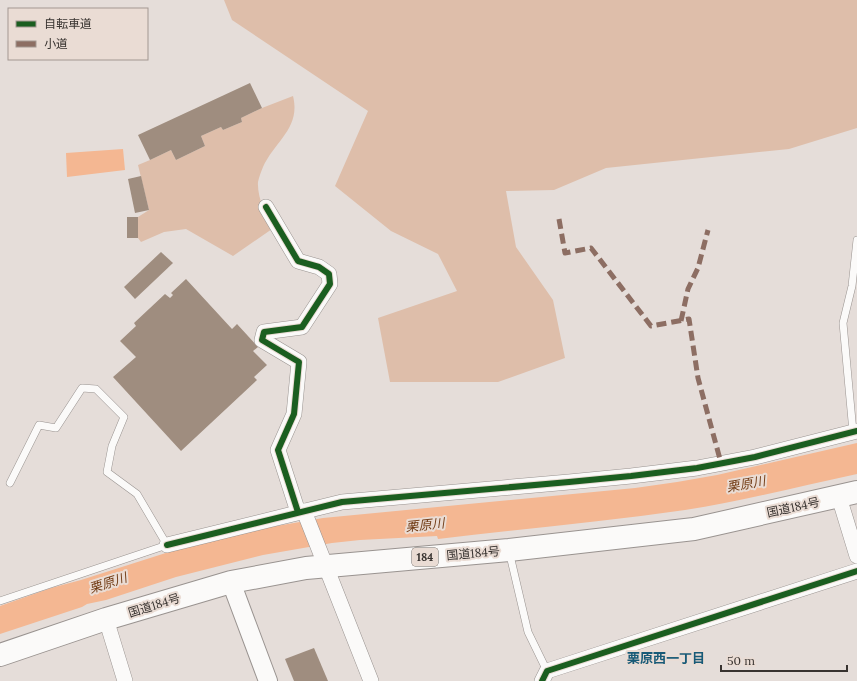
<svg xmlns="http://www.w3.org/2000/svg" width="857" height="681" font-family="Lora,'Noto Sans JP',serif">
  <style>
    .green { fill: #debeaa }
    .water { fill: #f4b792 }
    .building { fill: #9f8d7f }
    .lines { fill: none; stroke-linecap: round; stroke-linejoin: round }
    .service-casing { stroke: #999390; stroke-width: 8 }
    .minor-casing { stroke: #999390; stroke-width: 16 }
    .tertiary-casing { stroke: #999390; stroke-width: 20 }
    .trunk-casing { stroke: #999390; stroke-width: 24 }
    .service { stroke: #fbfaf9; stroke-width: 7 }
    .minor { stroke: #fbfaf9; stroke-width: 15 }
    .tertiary { stroke: #fbfaf9; stroke-width: 18 }
    .trunk { stroke: #fbfaf9; stroke-width: 22 }
    .quiet { stroke: #8d6e63; stroke-width: 5; stroke-dasharray: 10 5; stroke-linecap: butt }
    .cycleway-casing { stroke: #eadcd4; stroke-width: 8 }
    .cycleway { stroke: #1b5e20; stroke-width: 6 }
    .labels { text-anchor: middle; dominant-baseline: central; stroke-width: 4; stroke-linejoin: round; paint-order: stroke }
    .shield { fill: #eadcd4; stroke: #6d6661; stroke-width: 1 }
    .shield-label { font-size: 11px; font-weight: bold; fill: #383330 }
    .street-label { font-size: 12px; fill: #383330; stroke: #eadcd4 }
    .water-label { font-size: 13px; font-style: italic; fill: #733e18; stroke: #eadcd4 }
    .neighbourhood-label { font-size: 13px; font-weight: bold; fill: #185a77; stroke: #eadcd4 }
  </style>
  <rect width="100%" height="100%" fill="#e5ddd9"/>
  <g class="green">
    <polygon points="224,0 857,0 857,128 789,149 606,168 554,190 506,191 516,247 553,300 565,358 498,382 390,382 378,318 457,291 438,254 391,231 335,186 368,111 232,20"/>
    <path d="M293,96c8,32 -18,45 -30,71 -2,5 -4,10 -5,15 -1,15 8,34 14,47l-39,27 -47,-27 -22,3 -23,10 -3,-4v-21l11,-7 -11,-45 12,-5 21,-10 5,10 29,-14 -4,-10 20,-9 2,3 19,-8 -1,-4 21,-10z"/>
  </g>
  <g class="water">
    <polygon points="123,149 125,170 67,177 66,153"/>
    <path d="M857,443v31c-57,12 -114,27 -172,36 -82,12 -165,19 -247,29l-1,-3 -77,4 -28,3 -69,12 -87,22 -70,23 -19,4 -5,3 -82,27v-28l51,-18 30,-8 91,-29 87,-22 64,-11 312,-30 42,-6 40,-7z"/>
  </g>
  <g class="building">
    <polygon points="250,83 262,108 241,118 242,122 223,130 221,127 201,136 205,146 176,160 171,150 150,160 138,135"/>
    <polygon points="141,176 149,210 135,213 128,179"/>
    <rect x="127" y="217" width="11" height="21"/>
    <polygon points="161,252 173,263 135,299 124,287"/>
    <polygon points="186,279 232,329 237,324 258,347 253,351 267,365 254,377 257,380 181,451 113,377 136,357 120,341 136,326 134,323 165,294 170,298 173,295 171,293"/>
    <polygon points="314,648 328,681 294,681 285,659"/>
  </g>
  <g class="lines">
    <g class="service-casing">
      <g id="service">
        <polyline points="853,432 843,323 852,286 857,240"/>
        <polyline points="509,551 528,632 547,671"/>
        <polyline points="0,601 167,545 137,494 107,472 112,446 124,417 96,389 82,388 56,428 39,425 10,483"/>
      </g>
    </g>
    <g class="minor-casing">
      <g id="minor">
        <polyline points="266,207 298,261 319,267 329,274 330,284 302,327 264,332 262,340 299,362 294,414 278,450 298,512"/>
        <polyline points="839,497 857,556"/>
        <polyline points="304,511 371,681"/>
        <polyline points="167,545 342,502 569,482 631,476 697,468 755,457 857,431"/>
        <polyline points="106,619 125,681"/>
        <polyline points="542,681 547,671 857,571"/>
      </g>
    </g>
    <g class="tertiary-casing">
      <polyline id="tertiary" points="231,582 268,681"/>
    </g>
    <g class="trunk-casing">
      <polyline id="trunk" points="0,655 106,619 231,582 306,568 509,550 694,529 857,492"/>
    </g>
    <use href="#service" class="service"/>
    <use href="#minor" class="minor"/>
    <use href="#tertiary" class="tertiary"/>
    <use href="#trunk" class="trunk"/>
    <g class="quiet">
      <polyline points="559,219 565,253 591,248 651,326 689,319 698,378 721,463"/>
      <polyline points="681,321 688,289 698,268 708,230"/>
    </g>
    <g class="cycleway-casing">
      <g id="cycleway">
        <polyline points="266,207 298,261 319,267 329,274 330,284 302,327 264,332 262,340 299,362 294,414 278,450 298,512"/>
        <polyline points="167,545 342,502 569,482 631,476 697,468 755,457 857,431"/>
        <polyline points="542,681 547,671 857,571"/>
      </g>
    </g>
    <use href="#cycleway" class="cycleway"/>
  </g>
  <g class="labels">
    <rect class="shield" x="412" y="548" width="26" height="18" rx="3"/>
    <g class="shield-label">
      <text x="425" y="557">184</text>
    </g>
    <g class="street-label">
      <text transform="translate(793 507) rotate(-12)">国道184号</text>
      <text transform="translate(473 553) rotate(-5)">国道184号</text>
      <text transform="translate(154 605) rotate(-17)">国道184号</text>
    </g>
    <g class="water-label">
      <text transform="translate(746 484) rotate(-10)">栗原川</text>
      <text transform="translate(425 525) rotate(-6)">栗原川</text>
      <text transform="translate(108 583) rotate(-18)">栗原川</text>
    </g>
    <g class="neighbourhood-label">
      <text x="666" y="658">栗原西一丁目</text>
    </g>
  </g>
  <rect x="8" y="8" width="140" height="52" fill="#eadcd4" stroke="#a39892"/>
  <rect x="16" y="21" width="20" height="6" fill="#1b5e20" stroke="#a39892"/>
  <text x="44" y="28" font-size="12" fill="#383330">自転車道</text>
  <rect x="16" y="41" width="20" height="6" fill="#8d6e63" stroke="#a39892"/>
  <text x="44" y="48" font-size="12" fill="#383330">小道</text>
  <path d="M721 665v6h126v-6" fill="none" stroke="#383330" stroke-width="2"/>
  <text x="727" y="665" font-size="12" fill="#383330" stroke="#eadcd4" stroke-width="3" paint-order="stroke">50 m</text>
</svg>
